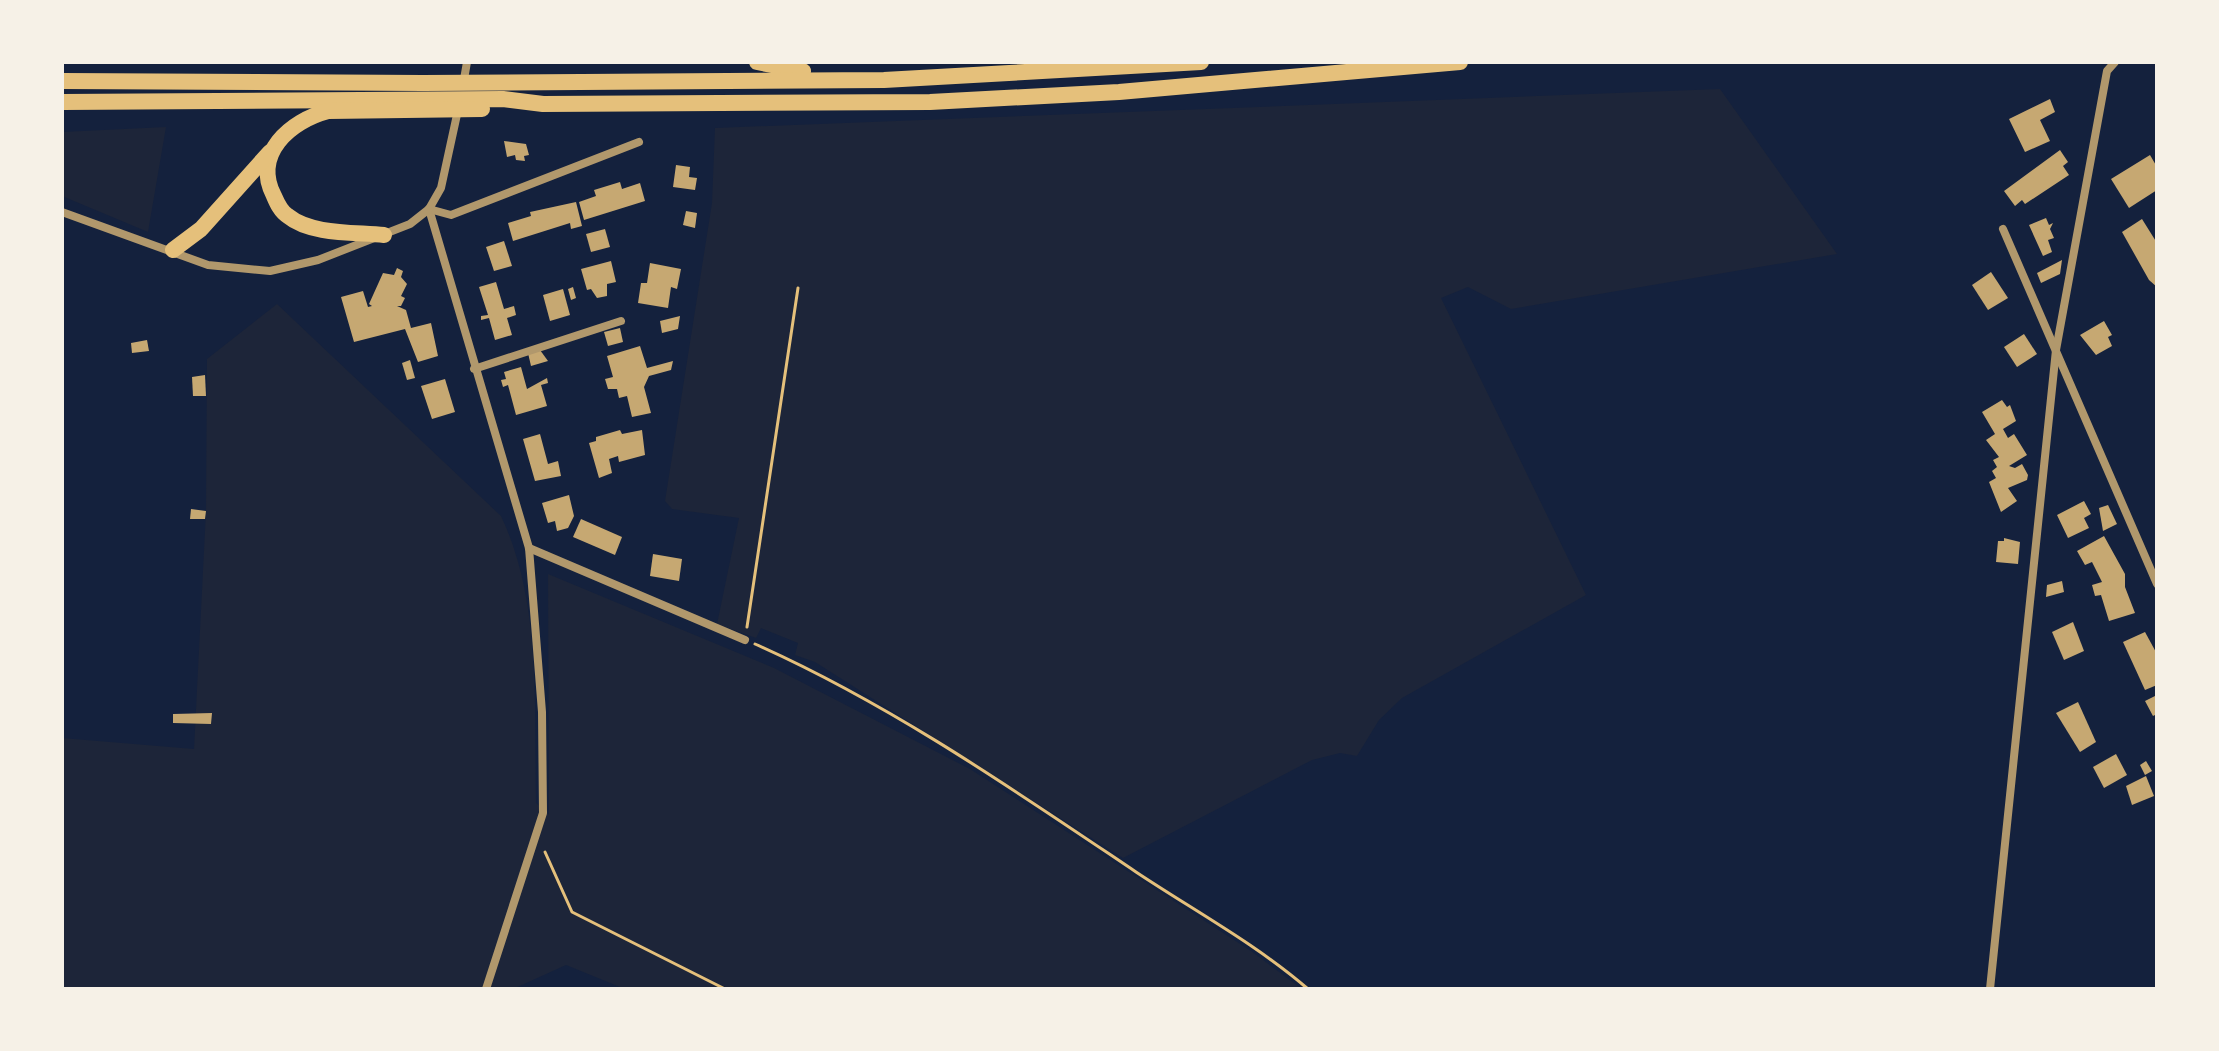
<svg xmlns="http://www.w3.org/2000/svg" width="2219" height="1051" font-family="Manrope,sans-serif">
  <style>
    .green { fill: #1d2539 }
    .building { fill: #c6a872 }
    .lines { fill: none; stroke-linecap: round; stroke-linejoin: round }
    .path { stroke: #e5c07b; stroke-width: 3 }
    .minor { stroke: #b1986c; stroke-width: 8 }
    .primary { stroke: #e5c07b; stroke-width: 16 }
  </style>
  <rect width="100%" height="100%" fill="#14213d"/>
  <g class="green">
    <polygon points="1720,89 1837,254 1511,309 1468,287 1441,298 1586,595 1402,698 1379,720 1357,756 1340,753 1312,760 1123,858 815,662 795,655 798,643 761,628 756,638 717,624 739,518 672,509 665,501 712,203 715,128"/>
    <polygon points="166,127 148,232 62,196 62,132"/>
    <path d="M277,304l224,212c41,86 33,193 35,287l13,12 -1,-241 226,94 196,101 281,182 51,38h-677l-59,-24 -53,24h-451v-251l132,11 12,-238 1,-152z"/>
  </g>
  <g class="building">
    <polygon points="2050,99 2055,112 2040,120 2050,141 2025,152 2009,119"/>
    <polygon points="504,141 526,144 529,155 524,156 525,161 516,160 515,155 507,157"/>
    <polygon points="2060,150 2068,162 2063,166 2069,175 2025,204 2022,200 2015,206 2004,191"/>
    <polygon points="2150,155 2157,167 2157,190 2129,208 2111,179"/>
    <polygon points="676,165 690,167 689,177 697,178 695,190 673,187"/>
    <polygon points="620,182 622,189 640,183 645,201 584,220 579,202 596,196 594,190"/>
    <polygon points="576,202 582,226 571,229 570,223 513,241 508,223 531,216 530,212"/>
    <polygon points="686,211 697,213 695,228 683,225"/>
    <polygon points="2046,218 2049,225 2053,223 2050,229 2054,238 2048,240 2052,252 2043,256 2029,225"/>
    <polygon points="2142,219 2157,243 2157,287 2149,280 2122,232"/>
    <polygon points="605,229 610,247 591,252 586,234"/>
    <polygon points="504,241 512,266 494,271 486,247"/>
    <polygon points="2062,260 2060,274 2041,283 2037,273"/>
    <polygon points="611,261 616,282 607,284 607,296 597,298 591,289 587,290 581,269"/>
    <polygon points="650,263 681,269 677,289 671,287 668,308 638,303 641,283 647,283"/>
    <polygon points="397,268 403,271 401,277 407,284 401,296 405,298 401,306 397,306 406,310 411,328 431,323 438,356 418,362 405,329 354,342 341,297 363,291 368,307 372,306 369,304 383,273 394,275"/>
    <polygon points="1991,272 2008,298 1988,310 1972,285"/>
    <polygon points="496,282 504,309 514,306 516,315 507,318 512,335 495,340 489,318 481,320 481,316 488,315 479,287"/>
    <polygon points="573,287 576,298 571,300 568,289"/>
    <polygon points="563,289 570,315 550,321 543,295"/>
    <polygon points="680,316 678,329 662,333 660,321"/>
    <polygon points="2104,321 2112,335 2108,337 2112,346 2096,355 2080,335"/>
    <polygon points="620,328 623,342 608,346 604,332"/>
    <polygon points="2024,334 2037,354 2017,367 2004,347"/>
    <polygon points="147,340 149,351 132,353 131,343"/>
    <polygon points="640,346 647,368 673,361 671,370 649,376 644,387 651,413 632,417 627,396 619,398 617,389 608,389 605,379 613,377 607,356"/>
    <polygon points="540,350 548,361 531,366 528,353"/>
    <polygon points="410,360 415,378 407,380 402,363"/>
    <polygon points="521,367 527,389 547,378 548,383 541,385 547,406 516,415 508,385 503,387 501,380 506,379 504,372"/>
    <polygon points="205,375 206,396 193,396 192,377"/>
    <polygon points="445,379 455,412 432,419 421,386"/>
    <polygon points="2002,400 2007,407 2010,405 2016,421 2003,429 2008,438 2014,434 2027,455 2009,466 2015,468 2022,464 2028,475 2027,480 2008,488 2017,501 2001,512 1989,482 1996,478 1992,471 1997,467 1993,460 1999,457 1986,440 1995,434 1982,412"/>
    <polygon points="620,430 622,434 642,430 645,455 619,462 618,456 609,459 612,473 599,478 589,443 596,441 596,437"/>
    <polygon points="540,434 548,464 558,461 561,476 535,481 523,439"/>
    <polygon points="569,495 574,516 568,528 557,531 555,521 548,523 542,503"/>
    <polygon points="2084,501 2091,514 2084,518 2089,528 2068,538 2057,515"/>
    <polygon points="2108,505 2117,524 2103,531 2099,508"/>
    <polygon points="191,509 206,511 205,519 190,519"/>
    <polygon points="581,519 622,537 615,555 573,537"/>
    <polygon points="2104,536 2125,574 2125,587 2135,613 2109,621 2101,595 2095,596 2092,585 2102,582 2092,562 2085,565 2077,551"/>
    <polygon points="2004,538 2020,542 2018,564 1996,562 1998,541 2004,541"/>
    <polygon points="653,554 682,559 679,581 650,576"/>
    <polygon points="2062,581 2064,592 2046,597 2047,585"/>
    <polygon points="2073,622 2084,651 2064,660 2052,632"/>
    <polygon points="2145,632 2157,654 2157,685 2145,690 2123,642"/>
    <polygon points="2157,695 2157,714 2153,716 2145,701"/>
    <polygon points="2078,702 2096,742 2080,752 2056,713"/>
    <polygon points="212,713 211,724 173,723 173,714"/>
    <polygon points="2116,754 2127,775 2104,788 2093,767"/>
    <polygon points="2146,761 2152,771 2145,775 2140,765"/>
    <polygon points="2146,776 2154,796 2132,805 2126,786"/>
  </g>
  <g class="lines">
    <g class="path">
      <polyline points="747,627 798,288"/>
      <path d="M755,644c135,60 259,146 381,228 57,38 120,72 172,117"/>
      <polyline points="545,852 572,912 725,989"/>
    </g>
    <g class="minor">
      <polyline points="463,85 467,62"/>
      <polyline points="429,209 529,548 542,712 543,813 486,989"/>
      <polyline points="429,209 451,215 639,142"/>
      <polyline points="62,212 208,265 270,271 318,260 410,224 429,209 441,188 458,110"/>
      <polyline points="2003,229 2157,584"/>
      <polyline points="474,369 621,321"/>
      <polyline points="529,548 745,640"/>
      <polyline points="1990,989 2056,350 2107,71 2115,62"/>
    </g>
    <g class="primary">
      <polyline points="757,62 803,71"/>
      <polyline points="62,81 423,83 884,80 1201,62"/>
      <polyline points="62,102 503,99 543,104 930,102 1119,92 1460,62"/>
      <path d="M384,235c-28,-3 -73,0 -96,-19 -7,-4 -11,-13 -14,-20 -22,-42 16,-75 54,-85l154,-2"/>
      <polyline points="173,250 201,229 270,152"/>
    </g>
  </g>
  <rect width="2219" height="1051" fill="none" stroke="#f6f1e7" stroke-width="128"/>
</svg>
